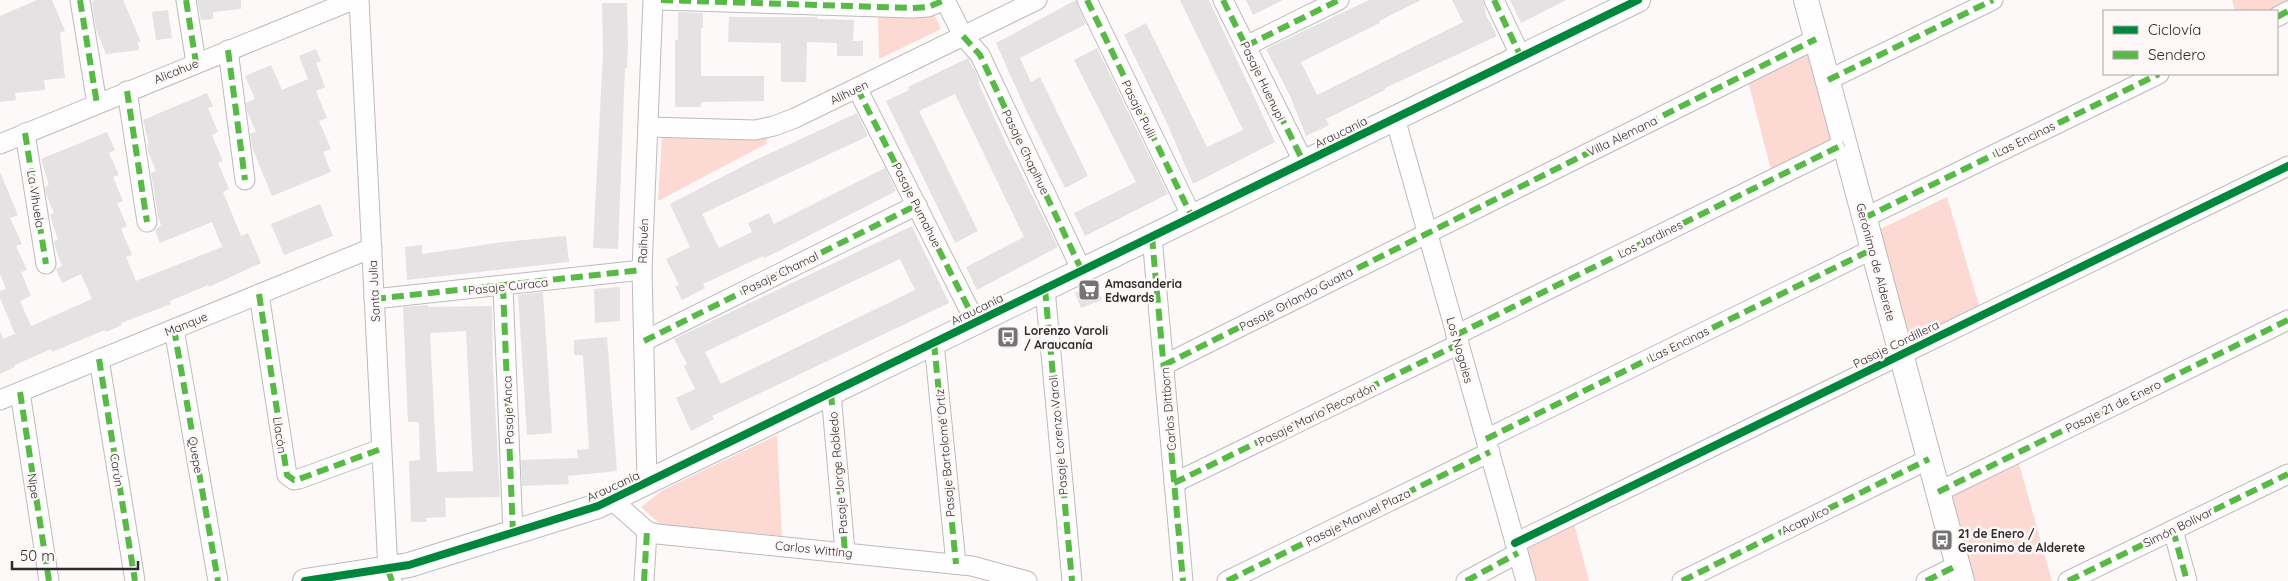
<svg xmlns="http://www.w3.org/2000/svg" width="2288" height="581" font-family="Quicksand,sans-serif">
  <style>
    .green { fill: #fcdad3 }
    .building { fill: #e4e2e2; fill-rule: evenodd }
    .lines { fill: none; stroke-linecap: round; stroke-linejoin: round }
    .minor-casing { stroke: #bdbaba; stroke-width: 21 }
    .tertiary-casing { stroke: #bdbaba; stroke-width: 26 }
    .minor { stroke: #fffefe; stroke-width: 19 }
    .tertiary { stroke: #fffefe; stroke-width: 24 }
    .quiet { stroke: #58b947; stroke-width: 6; stroke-dasharray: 12 6; stroke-linecap: butt }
    .cycleway-casing { stroke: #fdf8f7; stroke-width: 11 }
    .cycleway { stroke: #00873e; stroke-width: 8 }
    .labels { text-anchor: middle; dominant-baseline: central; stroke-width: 5; stroke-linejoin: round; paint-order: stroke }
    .street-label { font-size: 12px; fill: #2d2b2b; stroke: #fdf8f7 }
    .poi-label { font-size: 12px; font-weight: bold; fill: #2d2b2b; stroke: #fdf8f7; text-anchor: start }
  </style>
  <rect width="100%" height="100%" fill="#fcf9f8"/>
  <g class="green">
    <polygon points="927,0 941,29 879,59 878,15"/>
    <polygon points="2232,0 2288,0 2288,5 2275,11 2235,11"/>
    <polygon points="1808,47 1832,139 1771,170 1747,77"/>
    <polygon points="662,136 768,136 766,144 658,201"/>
    <polygon points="1947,197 1981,312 1907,347 1878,230"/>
    <polygon points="777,435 782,536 661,525 641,507 663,490"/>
    <polygon points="2018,460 2052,581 1970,581 1950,496"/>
    <polygon points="1574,523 1589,581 1536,581 1525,543"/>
  </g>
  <g class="building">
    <polygon points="37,0 52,0 65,31 60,33 65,78 44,80 45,90 15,93 16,100 0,102 0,16"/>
    <polygon points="95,0 123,0 141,42 138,42 139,50 106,54 96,29 92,2"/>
    <polygon points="197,0 241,0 241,9 213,12 213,19 201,20"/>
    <polygon points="1076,0 1086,24 1020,58 1031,82 1040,77 1088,176 1065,188 1026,110 996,43"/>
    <polygon points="1180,0 1209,0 1275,142 1193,184 1167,123 1124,35 1146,23 1207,147 1243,130"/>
    <polygon points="1246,0 1283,0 1253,15"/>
    <polygon points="1369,0 1421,0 1379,21 1380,23 1301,62 1317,95 1463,22 1452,0 1483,0 1486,15 1497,36 1385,88 1385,90 1326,119 1329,125 1306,136 1291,98 1266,49"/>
    <polygon points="1510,0 1566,0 1521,23"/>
    <polygon points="602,3 627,3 628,45 627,68 625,68 618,249 593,248 603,53"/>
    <polygon points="168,10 172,38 156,40 152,12"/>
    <polygon points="678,12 703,13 703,28 701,28 701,76 764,76 764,101 701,102 701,107 675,107 675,40 678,40"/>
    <polygon points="729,17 817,17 817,19 854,20 853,41 863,41 863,56 837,56 837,43 807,42 806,82 781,82 781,43 728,42"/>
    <polygon points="1097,48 1168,194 1085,236 1074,213 1136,182 1074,60"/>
    <polygon points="316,49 321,61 316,63 325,87 316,91 327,118 319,121 331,149 323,152 331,172 272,196 252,147 250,134 256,132 247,111 246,103 255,99 245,76 271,65 282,90 308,79 299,56"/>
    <polygon points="968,58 980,81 978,82 1004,139 1058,247 977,290 966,267 1024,237 955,94 919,111 978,231 955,243 886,101 909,90 908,87"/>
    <polygon points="207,93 213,106 208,108 218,132 212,135 223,161 218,163 229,189 223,192 241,236 248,233 261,263 209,287 208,285 170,301 171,304 121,323 122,325 106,332 105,330 52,352 51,349 15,365 15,367 0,374 0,331 3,339 15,334 0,298 0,291 6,289 0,274 0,172 18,215 10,218 22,244 16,246 27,270 21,272 31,296 20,301 31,326 92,299 81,274 62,283 56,269 62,266 55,247 54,241 58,240 50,215 54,213 46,194 45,187 49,185 41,159 107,132 115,150 109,153 119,175 113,177 123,201 117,203 127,226 121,229 132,255 126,257 136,281 222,247 212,222 160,243 155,230 161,225 158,216 151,173 156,171 148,151 147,145 149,144 143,120"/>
    <polygon points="857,113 868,136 702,214 719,248 752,232 748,223 769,213 774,224 885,168 896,191 779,251 764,258 763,256 703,284 705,288 682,300 675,286 679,285 666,259 690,247 670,204 749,163"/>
    <polygon points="320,204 333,236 284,255 271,224"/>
    <path d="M912,226l37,77 -237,113 2,3 -23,12 -15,-33 19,-9 -11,-23 3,-2 -13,-25zM900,259l15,31 -194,94 -16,-32z"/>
    <polygon points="566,236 569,262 407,280 405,247 422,245 422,254 503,242"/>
    <polygon points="1096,285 1102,300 1081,308 1075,293"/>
    <polygon points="620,287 620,321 595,323 594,289"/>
    <polygon points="543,292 552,433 527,435 518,295"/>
    <path d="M428,305v2l64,-1 1,61 7,130 -55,1 1,19 -20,1 1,4h-16l-2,-61 11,-1 -1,-38h-11l-5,-115zM466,331l7,140 -36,1 -7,-139z"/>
    <polygon points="607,337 617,471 568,476 569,484 522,486 521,460 578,458 577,450 589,449 583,355 574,355 574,340"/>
  </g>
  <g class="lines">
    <g class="minor-casing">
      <g id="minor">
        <polyline points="80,0 97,104"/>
        <polyline points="186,0 196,63"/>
        <polyline points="359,0 388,570 392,581"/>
        <polyline points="661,0 912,8 928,7 945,0"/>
        <polyline points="945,0 963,36 980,55 1082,271"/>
        <polyline points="1087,0 1192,217"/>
        <polyline points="1223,0 1304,163"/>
        <polyline points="1494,0 1521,57"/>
        <polyline points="2277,17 2288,11"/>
        <polyline points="1246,46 1339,0"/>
        <polyline points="228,50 245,180"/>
        <polyline points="1828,80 1993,0"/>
        <polyline points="857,88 976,323"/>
        <polyline points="127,91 147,222"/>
        <polyline points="1395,118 1526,581"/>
        <polyline points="648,127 755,130 774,126 795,118 1037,0"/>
        <polyline points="25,133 46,264"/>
        <polyline points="0,144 353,0"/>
        <polyline points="1864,218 2159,74"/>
        <polyline points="1152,237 1183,581"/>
        <polyline points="503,287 513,534"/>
        <polyline points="1045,289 1072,581"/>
        <polyline points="259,294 287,475 294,480 299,479 381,449"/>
        <polyline points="374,299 642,270"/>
        <polyline points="174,329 218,581"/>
        <polyline points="1456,335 1844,144"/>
        <polyline points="644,341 917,205"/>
        <polyline points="934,343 956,564"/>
        <polyline points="99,359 135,581"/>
        <polyline points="1164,365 1816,39"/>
        <polyline points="20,392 49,581"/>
        <polyline points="831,393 845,552"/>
        <polyline points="0,400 372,248"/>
        <polyline points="1486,439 1873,249"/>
        <polyline points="647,482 642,270 653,0"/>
        <polyline points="1174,483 1459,344"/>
        <polyline points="1938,492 2288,320"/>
        <polyline points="612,500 647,531 657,534 972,566 1027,581"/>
        <polyline points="2173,530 2187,581"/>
        <polyline points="1515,543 2288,166"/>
        <polyline points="644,581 647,531"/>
        <polyline points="1227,581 1490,452"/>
        <polyline points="1466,581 1518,553"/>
        <polyline points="1682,581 1929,459"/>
        <polyline points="1926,581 1958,565"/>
        <polyline points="2068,581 2288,474"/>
      </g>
    </g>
    <g class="tertiary-casing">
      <g id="tertiary">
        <polyline points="1806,0 1962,581"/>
        <polyline points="305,581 409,565 598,506 1638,0"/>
      </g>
    </g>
    <use href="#minor" class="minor"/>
    <use href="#tertiary" class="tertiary"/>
    <g class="quiet">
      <polyline points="80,0 97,104"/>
      <polyline points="186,0 196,63"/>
      <polyline points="661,0 912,8 928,7 945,0"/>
      <polyline points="1087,0 1192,217"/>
      <polyline points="1223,0 1304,163"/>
      <polyline points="1494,0 1521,57"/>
      <polyline points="2277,17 2288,11"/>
      <polyline points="963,36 980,55 1082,271"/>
      <polyline points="1246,46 1339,0"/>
      <polyline points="228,50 245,180"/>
      <polyline points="1828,80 1993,0"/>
      <polyline points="857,88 976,323"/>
      <polyline points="127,91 147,222"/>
      <polyline points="25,133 46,264"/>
      <polyline points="1864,218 2159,74"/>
      <polyline points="1152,237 1183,581"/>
      <polyline points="503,287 513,534"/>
      <polyline points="1045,289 1072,581"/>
      <polyline points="259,294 287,475 294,480 299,479 381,449"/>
      <polyline points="374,299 642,270"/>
      <polyline points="174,329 218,581"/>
      <polyline points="1456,335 1844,144"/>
      <polyline points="644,341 917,205"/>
      <polyline points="934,343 956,564"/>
      <polyline points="99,359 135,581"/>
      <polyline points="1164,365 1816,39"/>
      <polyline points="20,392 49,581"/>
      <polyline points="831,393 845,552"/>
      <polyline points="1486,439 1873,249"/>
      <polyline points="1174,483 1459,344"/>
      <polyline points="1938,492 2288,320"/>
      <polyline points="2173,530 2187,581"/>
      <polyline points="388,570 392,581"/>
      <polyline points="644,581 647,531"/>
      <polyline points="1227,581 1490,452"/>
      <polyline points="1466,581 1518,553"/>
      <polyline points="1682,581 1929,459"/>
      <polyline points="1926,581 1958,565"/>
      <polyline points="2068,581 2288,474"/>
    </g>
    <g class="cycleway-casing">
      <g id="cycleway">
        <polyline points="1515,543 2288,166"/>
        <polyline points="305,581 409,565 598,506 1638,0"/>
      </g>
    </g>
    <use href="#cycleway" class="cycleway"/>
  </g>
  <defs>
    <g id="supermarket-square" transform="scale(1.125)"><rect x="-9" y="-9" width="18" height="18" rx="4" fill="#757373" stroke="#fdf8f7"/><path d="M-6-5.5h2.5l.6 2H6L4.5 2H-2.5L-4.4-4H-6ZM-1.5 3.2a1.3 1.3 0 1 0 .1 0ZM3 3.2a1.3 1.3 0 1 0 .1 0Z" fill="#fff"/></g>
    <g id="bus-square" transform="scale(1.125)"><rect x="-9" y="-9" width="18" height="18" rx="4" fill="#757373" stroke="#fdf8f7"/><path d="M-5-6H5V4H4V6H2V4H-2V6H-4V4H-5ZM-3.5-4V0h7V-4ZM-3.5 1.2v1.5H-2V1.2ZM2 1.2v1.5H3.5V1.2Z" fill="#fff"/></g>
  </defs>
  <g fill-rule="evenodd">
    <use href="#supermarket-square" x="1089" y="290"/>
    <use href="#bus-square" x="1008" y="337"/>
    <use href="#bus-square" x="1942" y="540"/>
  </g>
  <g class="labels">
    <g class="street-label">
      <text transform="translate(176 71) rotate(-22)">Alicahue</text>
      <text transform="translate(1263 81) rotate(64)">Pasaje Huenupi</text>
      <text transform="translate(849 92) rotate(-26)">Alihuen</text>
      <text transform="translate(1139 109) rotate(64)">Pasaje Pulli</text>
      <text transform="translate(1341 132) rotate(-26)">Araucanía</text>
      <text transform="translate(1622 136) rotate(-26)">Villa Alemana</text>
      <text transform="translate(2025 139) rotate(-26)">Las Encinas</text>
      <text transform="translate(1026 152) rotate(64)">Pasaje Chapihue</text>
      <text transform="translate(36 199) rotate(81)">La Vihuela</text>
      <text transform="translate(917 205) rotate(63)">Pasaje Pumahue</text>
      <text transform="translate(1650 239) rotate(-26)">Los Jardines</text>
      <text transform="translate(643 241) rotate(-88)">Raihuén</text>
      <text transform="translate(1876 262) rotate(75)">Gerónimo de Alderete</text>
      <text transform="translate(780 273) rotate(-26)">Pasaje Chamal</text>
      <text transform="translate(508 286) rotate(-6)">Pasaje Curaca</text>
      <text transform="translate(374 291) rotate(-93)">Santa Julia</text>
      <text transform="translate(1296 299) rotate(-27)">Pasaje Orlando Guaita</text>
      <text transform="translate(977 309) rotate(-26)">Araucanía</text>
      <text transform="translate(186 324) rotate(-22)">Manque</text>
      <text transform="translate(1679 344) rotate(-26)">Las Encinas</text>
      <text transform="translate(1896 344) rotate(-26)">Pasaje Cordillera</text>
      <text transform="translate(1460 350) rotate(74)">Los Nogales</text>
      <text transform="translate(2113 406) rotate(-26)">Pasaje 21 de Enero</text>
      <text transform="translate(1168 409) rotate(-95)">Carlos Dittborn</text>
      <text transform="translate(508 410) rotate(-92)">Pasaje Anca</text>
      <text transform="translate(1317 414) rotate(-26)">Pasaje Mario Recordón</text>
      <text transform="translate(280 435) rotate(82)">Llacón</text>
      <text transform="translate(1058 435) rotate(-95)">Pasaje Lorenzo Varoli</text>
      <text transform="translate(945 453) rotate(-95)">Pasaje Bartolomé Ortíz</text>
      <text transform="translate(196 455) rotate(80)">Quepe</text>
      <text transform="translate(117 470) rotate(81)">Carún</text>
      <text transform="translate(838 473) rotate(-95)">Pasaje Jorge Robledo</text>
      <text transform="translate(34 486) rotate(81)">Nipe</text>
      <text transform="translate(613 486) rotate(-25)">Araucanía</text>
      <text transform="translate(1358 517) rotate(-26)">Pasaje Manuel Plaza</text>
      <text transform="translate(1805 520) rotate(-26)">Acapulco</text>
      <text transform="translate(2178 527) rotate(-26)">Simón Bolívar</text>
      <text transform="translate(814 549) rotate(6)">Carlos Witting</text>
    </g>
    <g class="poi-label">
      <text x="1105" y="283">Amasanderia<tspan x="1105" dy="14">Edwards</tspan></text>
      <text x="1024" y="330">Lorenzo Varoli<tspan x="1024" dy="14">/ Araucanía</tspan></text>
      <text x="1958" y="533">21 de Enero /<tspan x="1958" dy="14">Geronimo de Alderete</tspan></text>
    </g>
  </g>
  <rect x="2103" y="10" width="175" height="65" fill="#fdf8f7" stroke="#aaa6a5"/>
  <rect x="2113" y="26" width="25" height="8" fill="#00873e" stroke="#aaa6a5"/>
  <text x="2148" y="35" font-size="15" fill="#2d2b2b">Ciclovía</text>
  <rect x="2113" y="51" width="25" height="8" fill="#58b947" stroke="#aaa6a5"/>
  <text x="2148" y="60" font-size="15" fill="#2d2b2b">Sendero</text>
  <path d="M12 561v8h126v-8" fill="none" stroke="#2d2b2b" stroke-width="2.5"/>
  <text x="20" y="561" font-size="15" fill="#2d2b2b" stroke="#fdf8f7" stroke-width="4" paint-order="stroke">50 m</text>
</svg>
